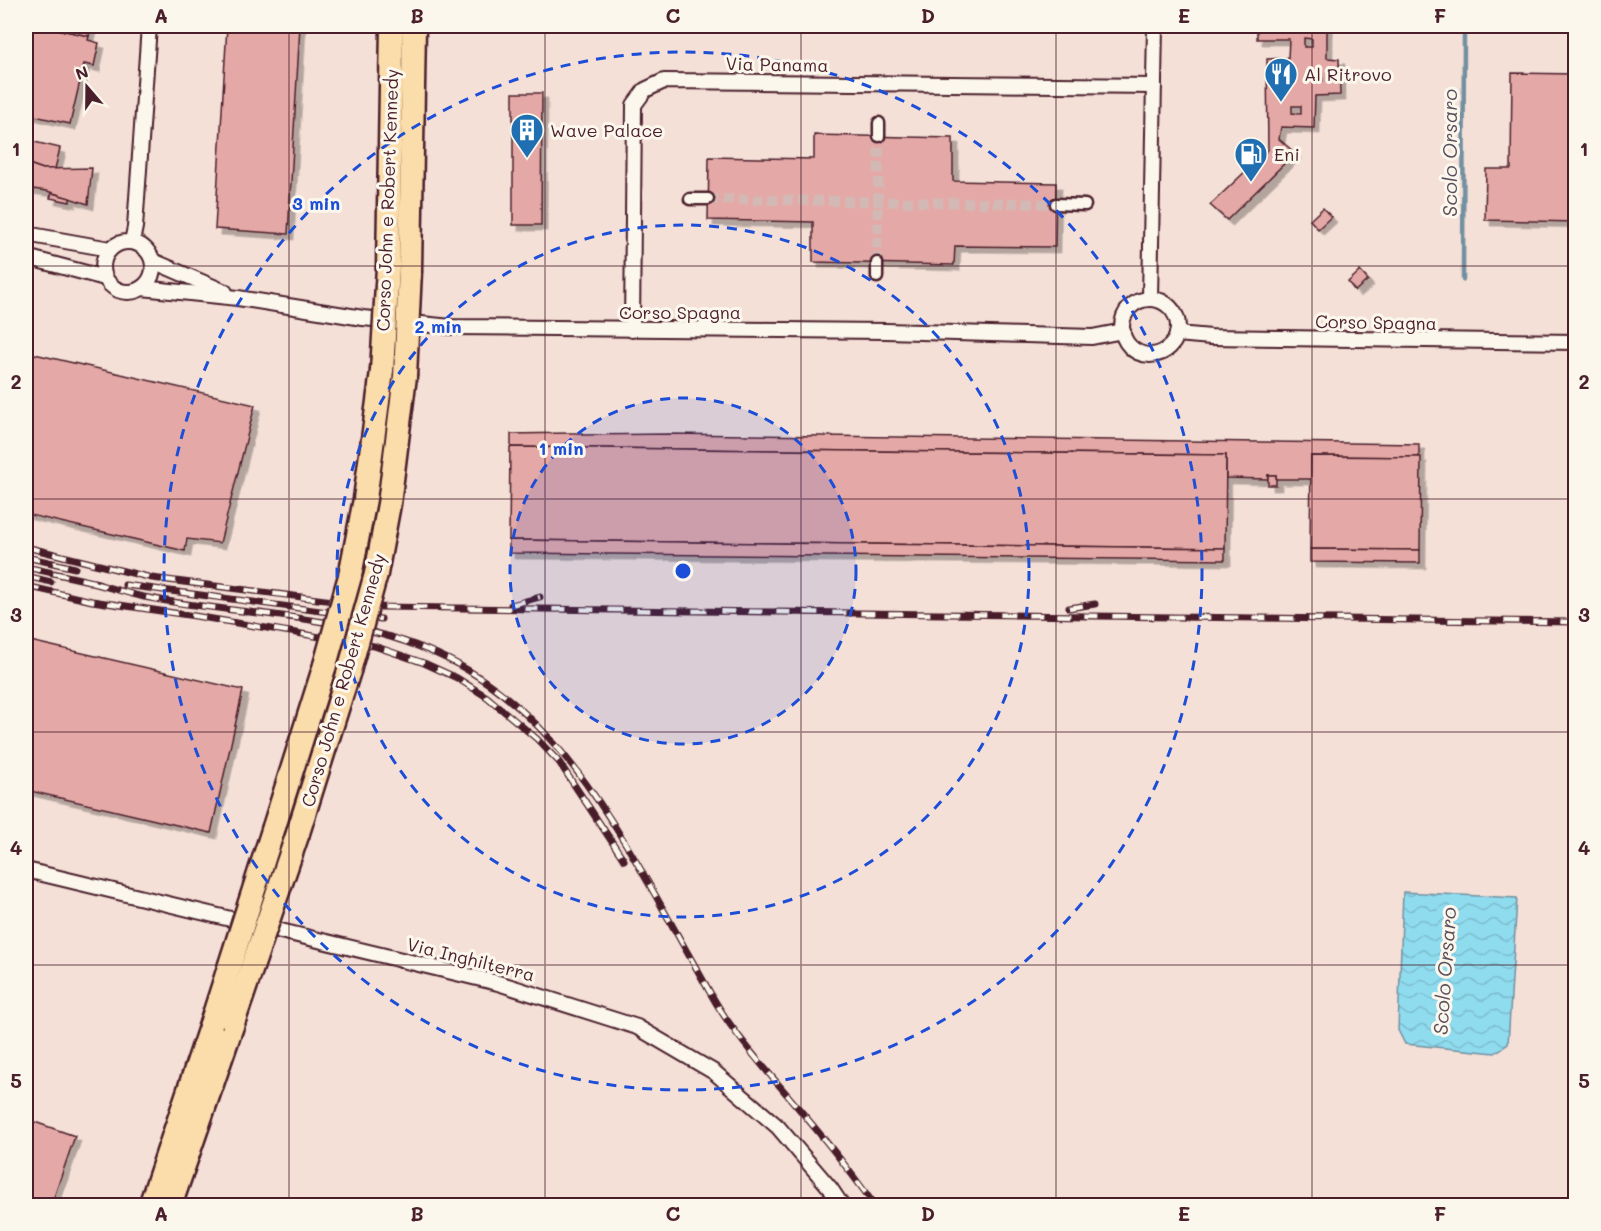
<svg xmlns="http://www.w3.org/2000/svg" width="1601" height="1231" font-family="Mali,sans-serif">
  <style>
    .water { fill: url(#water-waves); stroke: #7390a1; stroke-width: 1.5 }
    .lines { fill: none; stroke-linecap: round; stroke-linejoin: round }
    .stream { stroke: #7390a1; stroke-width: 4.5 }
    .building { fill: #e4a9a6; stroke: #4a1f2b; stroke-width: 1.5; fill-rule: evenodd; filter: url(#shadow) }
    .pedestrian-tunnel { stroke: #d2b9b5; stroke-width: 10; stroke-dasharray: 10 5; stroke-linecap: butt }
    .pedestrian-casing { stroke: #4a1f2b; stroke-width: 15 }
    .minor-casing { stroke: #4a1f2b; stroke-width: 18 }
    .trunk-casing { stroke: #4a1f2b; stroke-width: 27 }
    .pedestrian { stroke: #fbf7ec; stroke-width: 10 }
    .minor { stroke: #fbf7ec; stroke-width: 14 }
    .trunk { stroke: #fbddab; stroke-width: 22 }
    .rail-casing { stroke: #4a1f2b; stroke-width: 7 }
    .rail { stroke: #fbf7ec; stroke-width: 4.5; stroke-dasharray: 14; stroke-linecap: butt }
    .trunk-bridge-casing { stroke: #4a1f2b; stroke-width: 27; stroke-linecap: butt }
    .trunk-bridge { stroke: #fbddab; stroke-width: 22 }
    .grid { fill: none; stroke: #4a1f2b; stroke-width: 1.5; stroke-opacity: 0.55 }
    .ring { fill: none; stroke: #1d4ed8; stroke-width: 3; stroke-dasharray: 10 8 }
    .labels { text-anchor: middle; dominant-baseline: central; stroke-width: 6; stroke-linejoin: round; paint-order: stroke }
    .street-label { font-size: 18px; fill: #4a1f2b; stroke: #fbf7ec }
    .poi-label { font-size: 18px; fill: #4a1f2b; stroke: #fbf7ec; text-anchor: start }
    .water-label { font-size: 20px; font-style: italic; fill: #5b4e5c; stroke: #fbf7ec }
    .centre { fill: #1d4ed8; stroke: #fbf7ec; stroke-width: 3 }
    .ring-label { font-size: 18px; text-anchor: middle; font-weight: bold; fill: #1d4ed8; stroke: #fbf7ec; stroke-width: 6; stroke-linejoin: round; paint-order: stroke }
    .neatline { fill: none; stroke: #4a1f2b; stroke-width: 2 }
    .grid-label { font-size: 20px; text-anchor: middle; font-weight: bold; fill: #4a1f2b }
  </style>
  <defs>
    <pattern id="water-waves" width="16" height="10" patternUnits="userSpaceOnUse" patternTransform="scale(1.5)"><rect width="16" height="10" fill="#8fdcef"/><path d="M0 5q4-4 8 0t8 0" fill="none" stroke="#7dbccd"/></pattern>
    <filter id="shadow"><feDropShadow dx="5.5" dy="5.5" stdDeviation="0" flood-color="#0004"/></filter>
  </defs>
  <rect width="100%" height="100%" fill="#f4e0d7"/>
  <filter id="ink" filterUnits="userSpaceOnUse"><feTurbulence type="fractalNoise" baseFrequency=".0167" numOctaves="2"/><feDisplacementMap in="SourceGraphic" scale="12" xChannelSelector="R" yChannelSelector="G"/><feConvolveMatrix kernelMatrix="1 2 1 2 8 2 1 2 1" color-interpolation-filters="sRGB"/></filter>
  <g filter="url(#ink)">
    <polygon class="water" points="1403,892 1517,898 1508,1044 1495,1053 1405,1044 1398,1030"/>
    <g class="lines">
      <polyline class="stream" points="1463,280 1464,26"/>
    </g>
    <g class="building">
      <polygon points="26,26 42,26 89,36 88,40 99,43 94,66 84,64 70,124 26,114"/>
      <polygon points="42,26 91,26 89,36"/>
      <polygon points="227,26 300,26 288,234 215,229"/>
      <path d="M1257,26h70v32l12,1 1,36 -25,1 -1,32 -33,-1 -2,12 16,14 -68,67 -17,-15 58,-55 -1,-91 21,-1 1,-19h-32zM1304,38l8,1v8h-8zM1313,73h9l1,8 -9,1zM1280,74h9v6l-9,1zM1292,106h9v8l-9,-1z"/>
      <polygon points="1512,73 1576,74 1576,222 1485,220 1486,169 1511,169"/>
      <polygon points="513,93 542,93 541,225 513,225"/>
      <polygon points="814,135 953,138 953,181 1056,183 1055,247 955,246 954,265 813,262 813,222 708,220 709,157 814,159"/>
      <polygon points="26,140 60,148 55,169 43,169 26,163"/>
      <polygon points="26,163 43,169 92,168 88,204 47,191 26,188"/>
      <polygon points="52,193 70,198 70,202 50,198"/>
      <polygon points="1323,208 1331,217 1318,229 1310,220"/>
      <polygon points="1360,271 1368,280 1355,291 1348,282"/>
      <polygon points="26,352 255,405 220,543 187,539 185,551 26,514"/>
      <polygon points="570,433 582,433 582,435 668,434 1419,444 1419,457 1311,456 1311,479 1276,479 1276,475 1268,475 1268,479 1226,478 1226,455 511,447 511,434"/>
      <polygon points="510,447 1226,455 1225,548 509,540"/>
      <polygon points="1311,456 1421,457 1420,550 1310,549"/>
      <rect x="1268" y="475" width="8" height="10"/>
      <polygon points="509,540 1225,548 1225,560 509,553"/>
      <polygon points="1310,549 1420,550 1420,563 1310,562"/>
      <polygon points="26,640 243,690 211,833 26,790"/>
      <polygon points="26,1119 75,1136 51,1206 26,1206"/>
    </g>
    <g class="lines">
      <g class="pedestrian-tunnel">
        <polyline points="708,199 1056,204"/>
        <polyline points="877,263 879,136"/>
      </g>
      <g class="pedestrian-casing">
        <g id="pedestrian">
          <polyline points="879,123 879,136"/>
          <polyline points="690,199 708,199"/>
          <polyline points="1056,204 1085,205"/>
          <polyline points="877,263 877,277"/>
        </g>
      </g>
      <g class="minor-casing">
        <g id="minor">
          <polyline points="26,234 110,249"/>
          <circle cx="128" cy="267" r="25"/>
          <polyline points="132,242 135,227 149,26"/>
          <polyline points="26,257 105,278"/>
          <polyline points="153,261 225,292"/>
          <polyline points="142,288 238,298 363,318 451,327 886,331 1092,337 1123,331"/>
          <polyline points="1150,299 1155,26"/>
          <circle cx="1150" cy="327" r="28"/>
          <polyline points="632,330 634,105 645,90 664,81 1154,86"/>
          <polyline points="1177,334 1211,337 1576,342"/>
          <polyline points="26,870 498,983 637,1027 714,1072 778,1127 830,1188 842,1206"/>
        </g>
      </g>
      <g class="trunk-casing">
        <g id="trunk">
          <polyline points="388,267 392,26"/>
          <polyline points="410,270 414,26"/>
          <polyline points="376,574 389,504 405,376"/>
          <polyline points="350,576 365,499 382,371"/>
          <polyline points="274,827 325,665"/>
          <polyline points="298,833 349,671"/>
          <polyline points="150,1206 211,1024"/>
          <polyline points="170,1206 233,1023"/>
        </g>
      </g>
      <use href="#pedestrian" class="pedestrian"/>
      <use href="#minor" class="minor"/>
      <use href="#trunk" class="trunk"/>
      <g class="rail-casing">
        <g id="rail">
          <polyline points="26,547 152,578 380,607 1576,622"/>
          <polyline points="26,557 75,568"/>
          <polyline points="26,567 98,583"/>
          <polyline points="26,576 51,582"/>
          <path d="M92,583c17,4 34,10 52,14 97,19 201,16 293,57 129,58 192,197 258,312 10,17 19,35 30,51 16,24 35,46 53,67 34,40 67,79 97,122"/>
          <polyline points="125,585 381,619"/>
          <polyline points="26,586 92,601 195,616 374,646 424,663 457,678 487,697 537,739 559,762 624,860"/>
          <polyline points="511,605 540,597"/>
          <polyline points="1069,608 1095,604"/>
        </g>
      </g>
      <use href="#rail" class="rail"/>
      <g class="trunk-bridge-casing">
        <g id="trunk-bridge">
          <polyline points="382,371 388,267"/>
          <polyline points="405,376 410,270"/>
          <polyline points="325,665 350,576"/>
          <polyline points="349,671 376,574"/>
          <polyline points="233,1023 298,833"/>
          <polyline points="211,1024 274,827"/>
        </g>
      </g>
      <use href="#trunk-bridge" class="trunk-bridge"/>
    </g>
  </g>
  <path class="grid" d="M289,26v1180M545,26v1180M801,26v1180M1056,26v1180M1312,26v1180M26,266h1550M26,499h1550M26,732h1550M26,965h1550"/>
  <circle cx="683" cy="571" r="173" fill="#1d4ed8" fill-opacity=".12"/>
  <g class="ring">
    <circle cx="683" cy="571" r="173"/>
    <circle cx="683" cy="571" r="346"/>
    <circle cx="683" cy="571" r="519"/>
  </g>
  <defs>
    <g id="restaurant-pin" transform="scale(1.725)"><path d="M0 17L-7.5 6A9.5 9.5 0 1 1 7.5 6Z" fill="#1f6fb2" stroke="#fbf7ec"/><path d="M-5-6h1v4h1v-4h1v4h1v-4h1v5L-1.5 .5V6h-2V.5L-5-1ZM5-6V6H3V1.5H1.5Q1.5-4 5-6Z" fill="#fff"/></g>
    <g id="building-pin" transform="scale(1.725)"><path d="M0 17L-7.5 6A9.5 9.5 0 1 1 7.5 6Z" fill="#1f6fb2" stroke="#fbf7ec"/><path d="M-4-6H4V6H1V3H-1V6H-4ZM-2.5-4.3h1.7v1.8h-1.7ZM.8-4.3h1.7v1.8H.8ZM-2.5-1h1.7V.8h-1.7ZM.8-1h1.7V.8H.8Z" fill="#fff"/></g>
    <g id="fuel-pin" transform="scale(1.725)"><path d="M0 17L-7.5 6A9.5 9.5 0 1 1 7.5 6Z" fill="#1f6fb2" stroke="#fbf7ec"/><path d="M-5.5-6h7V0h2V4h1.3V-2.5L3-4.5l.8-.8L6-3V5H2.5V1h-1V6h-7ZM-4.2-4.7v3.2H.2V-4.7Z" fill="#fff"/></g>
  </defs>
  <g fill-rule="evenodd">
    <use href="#restaurant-pin" x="1281" y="74"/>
    <use href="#building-pin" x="527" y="130"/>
    <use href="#fuel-pin" x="1251" y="154"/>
  </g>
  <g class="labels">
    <g class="street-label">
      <text transform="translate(777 64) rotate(1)">Via Panama</text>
      <text transform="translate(387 200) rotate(-88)">Corso John e Robert Kennedy</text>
      <text x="680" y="312">Corso Spagna</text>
      <text transform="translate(1376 322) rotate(1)">Corso Spagna</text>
      <text transform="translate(343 680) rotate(-74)">Corso John e Robert Kennedy</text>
      <text transform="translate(471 959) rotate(14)">Via Inghilterra</text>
    </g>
    <g class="poi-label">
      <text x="1304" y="74">Al Ritrovo</text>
      <text x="550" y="130">Wave Palace</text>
      <text x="1274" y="154">Eni</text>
    </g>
    <g class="water-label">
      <text transform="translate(1449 153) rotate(-90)">Scolo Orsaro</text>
      <text transform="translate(1444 971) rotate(-86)">Scolo Orsaro</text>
    </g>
  </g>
  <circle cx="683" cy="571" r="9" class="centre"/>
  <g class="ring-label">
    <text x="316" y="210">3 min</text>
    <text x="438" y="333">2 min</text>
    <text x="561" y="455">1 min</text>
  </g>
  <rect width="1601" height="1231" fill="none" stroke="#fbf7ec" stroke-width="66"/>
  <g transform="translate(87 87) rotate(340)" stroke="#fbf7ec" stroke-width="4.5" paint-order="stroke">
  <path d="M0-4.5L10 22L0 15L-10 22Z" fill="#4a1f2b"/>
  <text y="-9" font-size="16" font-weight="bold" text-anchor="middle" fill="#4a1f2b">N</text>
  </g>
  <rect x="33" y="33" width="1535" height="1165" class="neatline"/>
  <g class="grid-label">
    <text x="161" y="23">A</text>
    <text x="417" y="23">B</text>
    <text x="673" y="23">C</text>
    <text x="928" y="23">D</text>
    <text x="1184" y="23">E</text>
    <text x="1440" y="23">F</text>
    <text x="16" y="156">1</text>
    <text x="1584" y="156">1</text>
    <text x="16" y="389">2</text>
    <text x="1584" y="389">2</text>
    <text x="16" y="622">3</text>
    <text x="1584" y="622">3</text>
    <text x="16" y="855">4</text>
    <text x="1584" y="855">4</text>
    <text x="16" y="1088">5</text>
    <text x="1584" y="1088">5</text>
    <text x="161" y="1221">A</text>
    <text x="417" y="1221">B</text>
    <text x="673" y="1221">C</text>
    <text x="928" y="1221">D</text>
    <text x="1184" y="1221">E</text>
    <text x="1440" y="1221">F</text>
  </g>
</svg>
